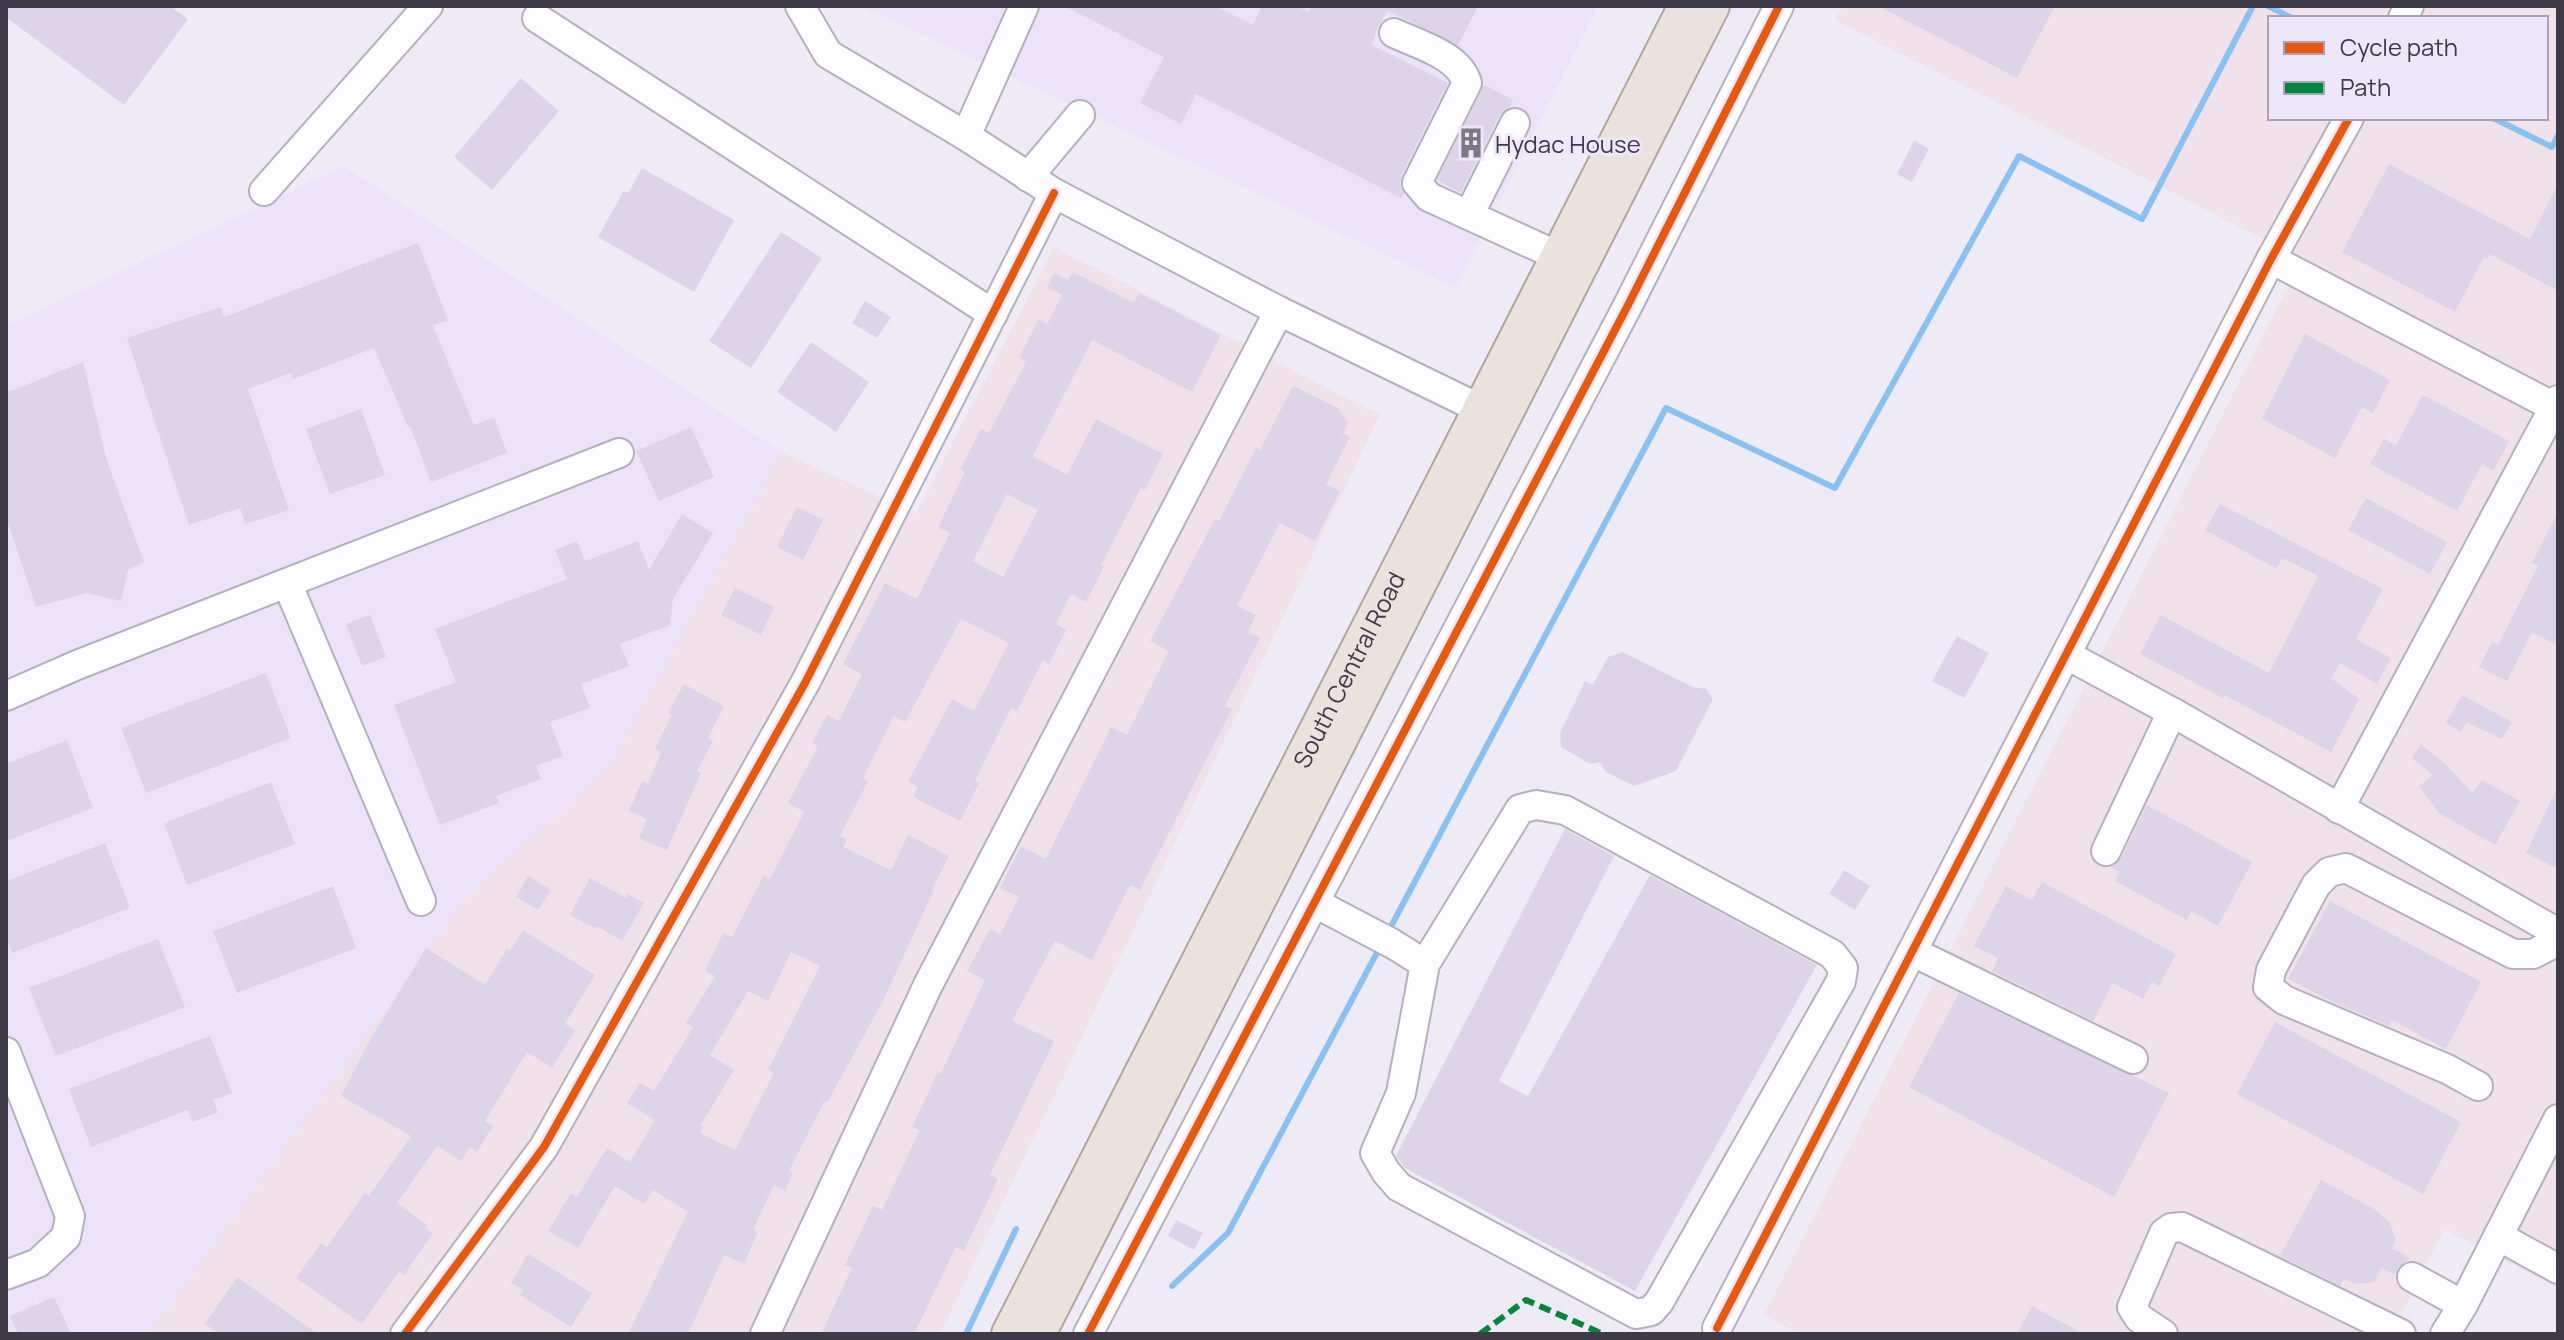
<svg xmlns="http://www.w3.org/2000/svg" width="2564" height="1340" font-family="Manrope,sans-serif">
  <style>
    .commercial { fill: #f1e1ea; fill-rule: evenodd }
    .built { fill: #ece3fa }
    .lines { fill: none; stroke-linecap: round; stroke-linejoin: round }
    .stream { stroke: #86c2f5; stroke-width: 6 }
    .building { fill: #ddd4ea; fill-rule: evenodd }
    .minor-casing { stroke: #b5b1bb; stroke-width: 32 }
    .major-casing { stroke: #b2a59e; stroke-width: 38 }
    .minor { stroke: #fdfcfe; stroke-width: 28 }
    .major { stroke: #eae2dd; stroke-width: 34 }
    .quiet { stroke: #00873e; stroke-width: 6; stroke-dasharray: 12 6; stroke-linecap: butt }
    .cycleway-casing { stroke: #eee7fb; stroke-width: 13 }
    .cycleway { stroke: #e8590c; stroke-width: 8 }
    .labels { text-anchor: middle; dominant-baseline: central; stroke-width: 6; stroke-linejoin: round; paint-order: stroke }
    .poi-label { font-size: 24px; fill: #3f3a47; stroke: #eee7fb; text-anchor: start }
    .street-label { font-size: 24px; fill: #3f3a47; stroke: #eee7fb }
  </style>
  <rect width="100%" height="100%" fill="#efebf6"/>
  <g class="commercial">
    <path d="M1842,6h716v1282l-114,-59 -52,105h-592l-36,-19 538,-1056 -467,-239zM2270,18h276v100h-276z"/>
    <polygon points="1054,247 1380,415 940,1334 149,1334 466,897 610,765 782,452 916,513"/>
  </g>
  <g class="built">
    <polygon points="862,6 1598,6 1456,288"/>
    <polygon points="344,166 782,452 610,765 466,897 149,1334 6,1334 6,326"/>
  </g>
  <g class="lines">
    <g class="stream">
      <polyline points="2268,6 2292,18"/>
      <polyline points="2493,118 2552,147 2558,135"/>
      <polyline points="1387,934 1666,408 1835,488 2019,156 2142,219 2253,6"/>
      <polyline points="1172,1286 1228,1233 1380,947"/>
      <polyline points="966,1334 1016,1229"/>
    </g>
  </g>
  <g class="building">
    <polygon points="6,6 170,6 188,19 124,105 6,17"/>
    <polygon points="1064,6 1215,6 1253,25 1262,6 1297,6 1309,12 1312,6 1478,6 1458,45 1388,11 1378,27 1372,45 1448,83 1402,175 1400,184 1404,193 1401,198 1196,94 1181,124 1140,103 1164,57"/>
    <polygon points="1878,6 2055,6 2017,78"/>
    <polygon points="521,78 559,111 492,190 454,157"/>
    <polygon points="1484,85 1513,100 1510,107 1500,115 1461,193 1437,180"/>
    <polygon points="1914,140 1929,149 1912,182 1897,174"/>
    <polygon points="2389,164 2530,239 2558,184 2558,291 2490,254 2487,259 2484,257 2455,312 2342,252"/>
    <polygon points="642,168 734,220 694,292 598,237 623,192 629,192"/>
    <polygon points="781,232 822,258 751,368 709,341"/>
    <polygon points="418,243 448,320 433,326 474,425 494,417 507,453 431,482 410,426 408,427 374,348 293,379 291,373 248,389 289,510 245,524 240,508 189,525 127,338 221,307 224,317"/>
    <path d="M1073,272l61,31 5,-10 82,42 -29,57 -100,-52 -59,116 34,19 29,-56 67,35 -18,36 -4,-2 -40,77 3,2 -18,35 -15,-8 -15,30 10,6 -17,34 -6,-4 -26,51 -6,-3 -36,73 4,2 -19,38 -47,-24 5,-10 -10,-5 44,-83 22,12 35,-68 -48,-24 -56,103 -11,-6 -31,62 5,3 -28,55 7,4 -4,7 48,23 17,-35 41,21 -17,33 2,1 -50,109 -57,104 -3,-1 -35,69 4,2 -8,18 -11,-6 -21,45 5,2 -14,32 -20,-9 -36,79h-60l60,-122 -35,-22 -9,14 -29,-18 -37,62 -30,-17 23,-38 6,4 30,-49 23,14 25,-42 -28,-17 13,-20 14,8 39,-64 -7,-4 29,-47 -10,-5 18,-38 9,4 32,-62 6,4 34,-67 -16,-9 30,-57 -6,-3 15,-28 12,6 23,-47 -19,-10 42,-81 32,16 33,-66 -12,-6 27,-55 -5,-3 21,-40 8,4 37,-71 -7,-4 20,-39 8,5 15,-29 -15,-8 7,-14 14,7zM1007,494l31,16 -35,67 -30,-16zM791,952l29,14 -52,104 6,3 -39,77 -35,-17 3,-6 -3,-1 34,-56 -24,-15 38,-64 20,10z"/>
    <polygon points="865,301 891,317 877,338 852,323"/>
    <polygon points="2305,334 2390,380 2373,413 2362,407 2335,458 2262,419"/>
    <polygon points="811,342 869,382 836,432 777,392"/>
    <polygon points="83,362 107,461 144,562 128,570 121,601 87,593 36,607 6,517 6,393"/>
    <polygon points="1293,386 1338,408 1348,423 1343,433 1350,437 1326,484 1340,491 1315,541 1280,523 1237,606 1256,615 1248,632 1260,638 1225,706 1232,709 1140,890 1130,885 1092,960 1055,941 1012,1021 1054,1041 990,1175 998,1179 964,1251 956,1247 914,1334 821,1334 852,1268 845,1265 873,1206 882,1210 920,1130 912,1127 938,1072 941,1073 985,980 967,971 990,929 1000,935 1019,897 1000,888 1021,846 1046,859 1111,727 1127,735 1169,651 1150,641 1215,519 1219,521 1256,448 1260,450"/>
    <polygon points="2423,395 2509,441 2493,471 2482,464 2457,511 2370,464 2384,439 2396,445"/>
    <polygon points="361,409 385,475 330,494 306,429"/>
    <polygon points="691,427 714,477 659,501 636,451"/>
    <polygon points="2366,498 2447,542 2430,574 2348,530"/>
    <polygon points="2220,504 2383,589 2356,639 2391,658 2377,684 2340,663 2331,678 2359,699 2331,752 2224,695 2223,698 2140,654 2161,615 2269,673 2285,642 2318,576 2282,558 2277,569 2205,530"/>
    <polygon points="797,507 823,520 803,560 777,547"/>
    <polygon points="2558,512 2558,646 2532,632 2507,681 2479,667 2492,642 2498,645 2538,566 2532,563"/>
    <polygon points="682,514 713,533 673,599 670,625 620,644 629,666 581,684 590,708 550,722 563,756 536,766 541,779 496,796 499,803 440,825 394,705 456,682 435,629 567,579 555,550 577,541 585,561 638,541 649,570"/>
    <polygon points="735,588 774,607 761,635 721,615"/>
    <polygon points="370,615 386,657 362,666 346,624"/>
    <polygon points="1957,636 1989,653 1964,698 1932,681"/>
    <polygon points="1623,652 1693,687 1706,689 1713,699 1676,771 1634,786 1606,772 1600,762 1590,764 1561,747 1560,733 1585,681 1593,685 1608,657"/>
    <polygon points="266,673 291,738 146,793 121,728"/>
    <polygon points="684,684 724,706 708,738 713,741 697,771 701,773 667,850 639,838 647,819 629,811 642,781 648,784 661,752 655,749 672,715 668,713"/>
    <polygon points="2462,695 2512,722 2502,739 2466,722 2461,732 2446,723"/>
    <polygon points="67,740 93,808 6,841 6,764"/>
    <polygon points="2421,745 2447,765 2472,793 2482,780 2520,801 2495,845 2439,813 2419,786 2433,775 2412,758"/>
    <polygon points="271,782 295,844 187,885 164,823"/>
    <polygon points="2558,786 2558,869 2526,853"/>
    <polygon points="2147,805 2252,862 2218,926 2191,911 2187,920 2115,881 2120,872 2110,867 2121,858"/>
    <polygon points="1565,829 1614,856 1499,1081 1528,1096 1650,875 1817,965 1635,1291 1405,1168 1396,1156"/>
    <polygon points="105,843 130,908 12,953 6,937 6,881"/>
    <polygon points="1844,870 1870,886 1855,910 1829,894"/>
    <polygon points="528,876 551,890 538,910 516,897"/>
    <polygon points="590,878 626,898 628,894 644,903 622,941 597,926 596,929 570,915"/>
    <polygon points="2042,882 2176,954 2159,986 2152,982 2143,999 2113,983 2093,1021 1992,971 1998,958 1974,946 2006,886 2032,900"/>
    <polygon points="333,886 356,948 237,993 213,931"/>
    <polygon points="2330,901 2481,982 2446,1049 2392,1020 2389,1026 2329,1000 2288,979"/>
    <polygon points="523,930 595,975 565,1024 575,1030 552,1068 527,1052 485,1121 493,1126 477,1152 470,1147 461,1161 437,1146 397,1203 427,1225 425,1228 433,1233 404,1275 399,1271 362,1324 296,1278 321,1243 327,1247 365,1193 369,1196 411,1136 341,1096 369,1042 426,948 485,985 507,949 510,951"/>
    <polygon points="158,939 185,1007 56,1056 29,988"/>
    <polygon points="1959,993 2169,1093 2114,1197 1909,1087"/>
    <polygon points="2275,1022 2461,1122 2423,1194 2237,1094"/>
    <polygon points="210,1036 232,1093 213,1100 218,1112 193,1122 188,1110 91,1147 69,1089"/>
    <polygon points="2321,1180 2376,1210 2389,1222 2396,1240 2392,1248 2410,1258 2398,1268 2395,1275 2382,1268 2374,1282 2356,1284 2344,1279 2340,1286 2280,1256"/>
    <polygon points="1176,1220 1203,1233 1194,1250 1168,1236"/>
    <polygon points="528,1254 592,1293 571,1327 520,1295 523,1290 511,1283"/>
    <polygon points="237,1277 318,1334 220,1334 205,1324"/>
    <polygon points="54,1297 71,1334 18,1334 10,1316"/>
    <polygon points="2032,1306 2084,1334 2017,1334"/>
  </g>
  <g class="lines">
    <g class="minor-casing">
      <g id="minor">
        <polyline points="800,6 828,54 966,136"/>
        <polyline points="1024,6 966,136 1054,193 1279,311 1497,417"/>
        <polyline points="537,18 993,314"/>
        <polyline points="2403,18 2409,6"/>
        <path d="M1394,33c25,12 65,22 73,50l-50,100 12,14 129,59"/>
        <polyline points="1028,177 1080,115"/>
        <polyline points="264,191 428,6"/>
        <polyline points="1469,215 1515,123"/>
        <polyline points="2271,259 2558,409"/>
        <polyline points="287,583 421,901"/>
        <polyline points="2067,655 2172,712 2558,933"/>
        <polyline points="6,696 77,665 619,453"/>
        <polyline points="2339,809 2558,400"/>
        <polyline points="2106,851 2172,712"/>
        <polyline points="1315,903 1393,944 1425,964 1520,809 1536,805 1565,810 1832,954 1843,968 1841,981 1659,1302 1651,1311 1636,1314 1399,1187 1386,1172 1375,1153 1401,1093 1425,964"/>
        <polyline points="1913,952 2133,1059"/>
        <polyline points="6,1052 70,1216 66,1237 38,1263 6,1275"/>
        <polyline points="2478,1086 2447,1069 2284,1000 2268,987 2271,970 2316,885 2329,872 2346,868 2513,954 2533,954 2558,941"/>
        <polyline points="2498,1236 2558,1269"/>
        <polyline points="2412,1277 2463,1305"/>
        <polyline points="1717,1328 2271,259 2349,118"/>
        <polyline points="405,1334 544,1147 805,683 1054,193"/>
        <polyline points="765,1334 928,985 1279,311"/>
        <polyline points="1088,1334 1627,307 1779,6"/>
        <polyline points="2163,1334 2139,1318 2132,1307 2164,1233 2171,1228 2182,1227 2401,1334"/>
        <polyline points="2445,1334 2463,1305 2558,1119"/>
      </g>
    </g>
    <g class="major-casing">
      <g id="major">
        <path id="s1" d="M1009,1334l677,-1328"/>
        <polyline points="1038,1334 1712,6"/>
      </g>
    </g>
    <use href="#minor" class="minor"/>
    <use href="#major" class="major"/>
    <polyline class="quiet" points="1480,1334 1526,1300 1603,1334"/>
    <g class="cycleway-casing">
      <g id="cycleway">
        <polyline points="1717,1328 2271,259 2349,118"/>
        <polyline points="405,1334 544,1147 805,683 1054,193"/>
        <polyline points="1088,1334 1627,307 1779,6"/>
      </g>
    </g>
    <use href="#cycleway" class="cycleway"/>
  </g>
  <defs>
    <g id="building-bare" transform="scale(2.4)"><path d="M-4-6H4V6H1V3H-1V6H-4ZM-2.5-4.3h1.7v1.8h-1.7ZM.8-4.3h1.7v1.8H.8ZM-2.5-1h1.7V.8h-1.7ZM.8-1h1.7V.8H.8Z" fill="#7d7884" stroke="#eee7fb" stroke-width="2.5" paint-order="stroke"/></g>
  </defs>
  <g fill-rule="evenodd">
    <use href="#building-bare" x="1471" y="143"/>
  </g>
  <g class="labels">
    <g class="poi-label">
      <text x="1495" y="143">Hydac House</text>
    </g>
    <g class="street-label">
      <text stroke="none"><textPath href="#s1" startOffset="746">South Central Road</textPath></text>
    </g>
  </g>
  <rect width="2564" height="1340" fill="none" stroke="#3f3a47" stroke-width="16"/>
  <rect x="2268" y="16" width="280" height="104" fill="#eee7fb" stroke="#a8a2b3" stroke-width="2"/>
  <rect x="2284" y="42" width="40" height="12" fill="#e8590c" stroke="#a8a2b3" stroke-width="2"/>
  <text x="2340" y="56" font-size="24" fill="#3f3a47">Cycle path</text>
  <rect x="2284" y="82" width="40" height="12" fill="#00873e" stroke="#a8a2b3" stroke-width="2"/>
  <text x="2340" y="96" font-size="24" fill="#3f3a47">Path</text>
</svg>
